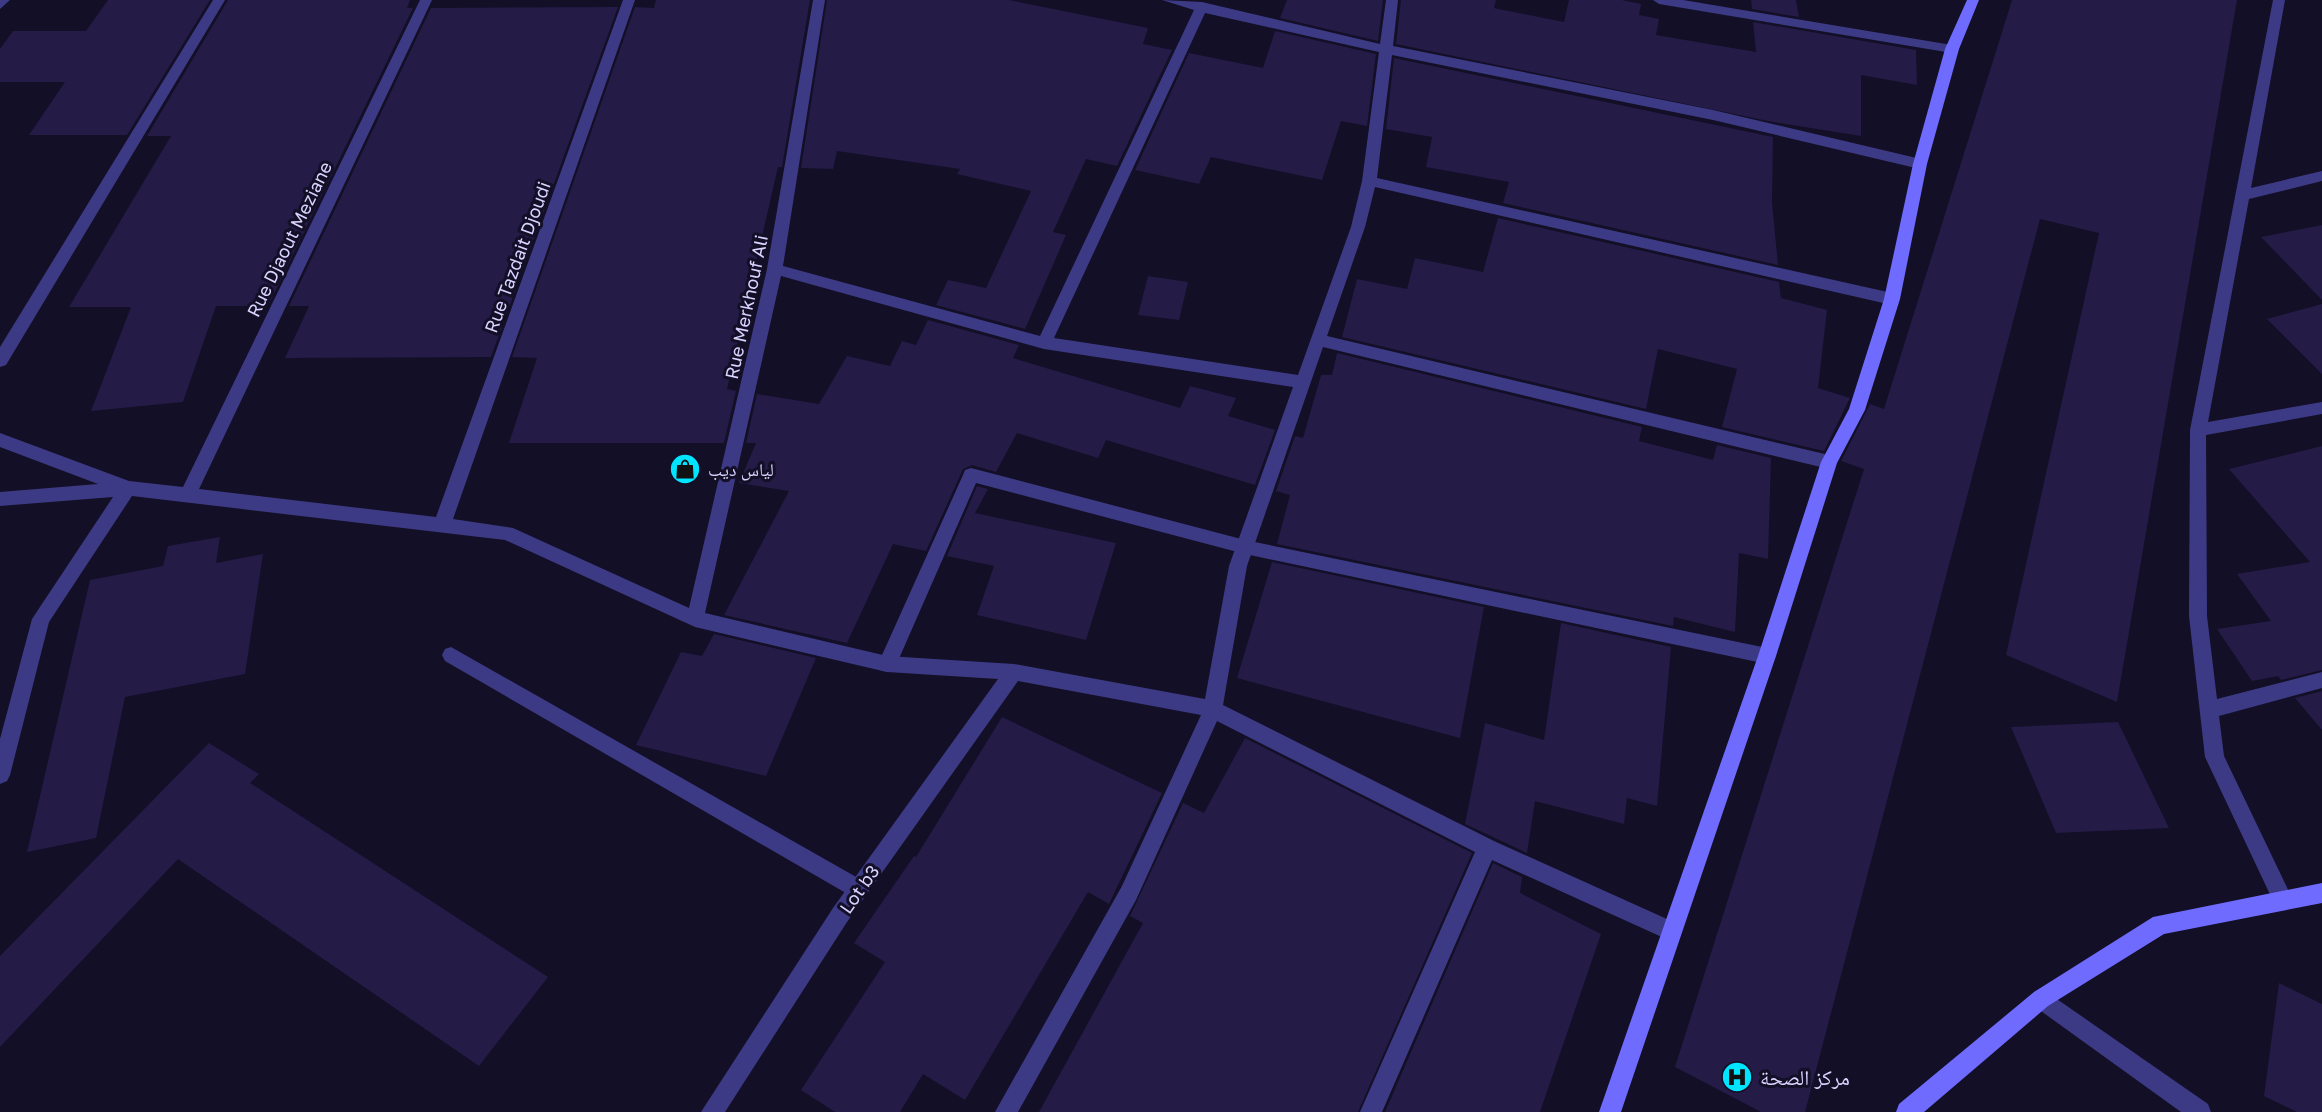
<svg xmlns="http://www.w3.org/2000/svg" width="2322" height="1112" font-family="'Golos Text','Noto Naskh Arabic',sans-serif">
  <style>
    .building { fill: #241b47 }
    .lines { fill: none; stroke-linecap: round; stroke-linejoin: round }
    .lane { fill: #3d3a85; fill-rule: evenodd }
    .street { fill: #3d3a85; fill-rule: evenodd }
    .secondary { fill: #6f6bff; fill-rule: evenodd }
    .labels { text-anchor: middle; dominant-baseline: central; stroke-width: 6; stroke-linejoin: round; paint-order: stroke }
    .street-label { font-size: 18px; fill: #d9d4ff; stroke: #130f26 }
    .poi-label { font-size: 18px; fill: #d9d4ff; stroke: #130f26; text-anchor: start }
    .near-poi-label { font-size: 21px; fill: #d9d4ff; stroke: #130f26; text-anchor: start }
  </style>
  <rect width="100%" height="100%" fill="#130f26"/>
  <g class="building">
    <polygon points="108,0 210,0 127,135 29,135 65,82 0,82 0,49 13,31 86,31"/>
    <polygon points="228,0 410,0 407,8 413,8 268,306 216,306 183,402 91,411 131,307 69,307 171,136 147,136"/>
    <polygon points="656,0 810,0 782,167 778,167 727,389 736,391 724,443 509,443 537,358 512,357 635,7 654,8"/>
    <polygon points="827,0 1009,0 1148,28 1143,44 1172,50 1117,166 1086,159 1053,232 1066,235 1025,329 936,305 948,280 986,288 1031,191 957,174 960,169 837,151 833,169 801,168"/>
    <polygon points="1287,0 1383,0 1378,41 1280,18"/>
    <polygon points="1401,0 1496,0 1494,8 1564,22 1569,0 1622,0 1641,4 1639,15 1659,19 1656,35 1756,52 1753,22 1916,50 1917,85 1861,75 1861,136 1773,122 1396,44"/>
    <polygon points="1751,0 1796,0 1799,17 1752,9"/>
    <polygon points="2012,0 2237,0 2117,702 2006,655 2099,233 2040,219 1805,1112 1761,1112 1675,1067 1864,469 1841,461 1870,404 1884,409"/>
    <polygon points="618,7 491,357 285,358 309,306 289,306 431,8"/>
    <polygon points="1275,31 1376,54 1367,126 1341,121 1322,180 1211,157 1199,184 1135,170 1189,53 1263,68"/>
    <polygon points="1394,58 1773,137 1772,202 1778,265 1503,203 1509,182 1426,167 1432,137 1386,129"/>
    <polygon points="1498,218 1779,282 1781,298 1827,310 1818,388 1850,398 1824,451 1722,427 1737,369 1658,349 1646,409 1342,337 1357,279 1407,289 1415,258 1483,272"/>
    <polygon points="2322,225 2322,300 2261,237"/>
    <polygon points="1148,276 1188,282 1179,320 1138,315"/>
    <polygon points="2322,304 2322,374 2267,319"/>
    <polygon points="928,320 1019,345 1013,358 1180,408 1190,386 1236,398 1228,416 1275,430 1255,485 1106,440 1098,458 1017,433 996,472 972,465 963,469 926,551 893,544 847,643 724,615 789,491 739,483 756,443 746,443 757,394 819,404 847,356 890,366 902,341 916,345"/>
    <polygon points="1337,353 1642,427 1639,441 1713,460 1717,445 1771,458 1768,559 1739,553 1735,632 1674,617 1673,626 1277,544 1290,495 1276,491 1295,436 1303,438 1321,375 1332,375"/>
    <polygon points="2322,446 2322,670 2281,680 2278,676 2252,681 2217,629 2271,621 2237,574 2310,562 2229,469"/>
    <polygon points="977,486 988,489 975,513 1116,543 1086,640 977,615 994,566 947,556"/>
    <polygon points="220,537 216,563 263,554 245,674 125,697 96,838 27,852 90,580 163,566 168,546"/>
    <polygon points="1272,562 1484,607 1460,738 1237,678"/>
    <polygon points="1561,623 1671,647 1657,806 1627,798 1624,824 1535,801 1527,853 1465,824 1485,723 1544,740"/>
    <polygon points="714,634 816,658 766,776 636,745 681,652 702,656"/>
    <polygon points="2322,691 2322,730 2295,698"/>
    <polygon points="1002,717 1162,793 1109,904 1088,892 965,1100 923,1074 900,1112 835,1112 801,1090 885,962 854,943 914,856 916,857"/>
    <polygon points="2118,722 2169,828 2056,833 2011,727"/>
    <polygon points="1245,738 1472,853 1358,1112 1039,1112 1143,923 1130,916 1183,803 1204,813"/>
    <polygon points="209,743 259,774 250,783 548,977 479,1066 178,859 0,1047 0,956"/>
    <polygon points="1493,863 1522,877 1520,893 1601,934 1540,1112 1385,1112"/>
    <polygon points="2279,983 2322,1004 2322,1112 2297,1112 2264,1096"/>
  </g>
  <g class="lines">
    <g class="lane">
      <polygon points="971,468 1245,540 1767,648 1773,650 1776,656 1773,662 1767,664 1245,554 976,483 894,670 887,672 880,670 878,664 963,475 965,470"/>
      <polygon points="451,647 865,882 868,889 865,896 858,899 851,896 445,661 442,655 445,649"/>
    </g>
    <g class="street">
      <polygon points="0,0 10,0 0,9"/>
      <polygon points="213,0 225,0 6,365 0,367 0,347"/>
      <path d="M420,0h12l-233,489 237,28 187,-517h12l-182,519 60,9 176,80 78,-339 46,-269h12l-42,266 257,70 154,-326 -32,-10 40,2 178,42 6,-44h12l-5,46 320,64 212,50 2,4 -7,5 -207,-49 -321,-65 -15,123 515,115 8,6 -8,6 -517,-118 -10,40 -38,109 502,119 6,2 2,5 -2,5 -6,2 -506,-122 -76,219 -24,139 271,136 184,83 3,7 -3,7 -7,3 -7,-3 -172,-78 -110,252h-22l115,-260 -258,-131 -81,179 -118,212h-23l127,-226 79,-171 -183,-34 -171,241 -122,190h-24l132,-204 165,-229 -111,-7 -192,-45 -190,-87 -373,-44 -83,126 -39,153 -3,6 -7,3v-45l32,-120 81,-122 -113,9v-14l98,-8 -98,-37v-14l129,48 54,6zM1205,13l174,39 -17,129 -11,46 -53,148 -244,-37zM781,276l263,73 249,38 -64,179 -24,133 -191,-35 -127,-8 -182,-43z"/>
      <polygon points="1653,0 1683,0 1952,45 1959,49 1952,53 1659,4"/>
      <polygon points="2273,0 2285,0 2251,188 2322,171 2322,181 2249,199 2208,422 2322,402 2322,414 2206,435 2207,616 2217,699 2322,672 2322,688 2219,716 2224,756 2293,900 2290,907 2283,910 2276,907 2205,757 2189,616 2190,430"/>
      <polygon points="2041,988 2208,1104 2211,1112 2181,1112 2034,1006 2030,999 2034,992"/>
    </g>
    <g class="secondary">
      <polygon points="1967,0 1979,0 1959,49 1927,164 1900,299 1865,410 1837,463 1776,656 1621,1112 1599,1112 1758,656 1821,462 1849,409 1884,299 1913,164 1945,49"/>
      <polygon points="2322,883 2322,903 2164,934 2048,1006 1924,1112 1896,1112 1899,1104 2034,992 2153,917"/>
    </g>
  </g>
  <defs>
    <g id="shop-disc" transform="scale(1.575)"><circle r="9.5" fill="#00e5ff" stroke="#130f26"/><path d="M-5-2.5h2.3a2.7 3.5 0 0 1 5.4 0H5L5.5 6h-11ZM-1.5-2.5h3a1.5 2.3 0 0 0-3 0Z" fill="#111"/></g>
    <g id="hospital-disc" transform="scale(1.575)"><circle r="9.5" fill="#00e5ff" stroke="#130f26"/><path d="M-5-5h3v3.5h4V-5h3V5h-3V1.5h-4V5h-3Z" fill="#111"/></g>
  </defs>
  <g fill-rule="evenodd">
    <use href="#shop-disc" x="685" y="469"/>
    <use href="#hospital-disc" x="1737" y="1077"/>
  </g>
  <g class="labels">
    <g class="street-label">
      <text transform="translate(289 239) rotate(-64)">Rue Djaout Meziane</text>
      <text transform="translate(517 257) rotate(-70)">Rue Tazdait Djoudi</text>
      <text transform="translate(746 307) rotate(-78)">Rue Merkhouf Ali</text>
      <text transform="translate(859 889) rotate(-55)">Lot b3</text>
    </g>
    <g class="poi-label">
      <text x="708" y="469">لياس ديب</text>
    </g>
    <g class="near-poi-label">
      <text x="1760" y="1077">مركز الصحة</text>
    </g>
  </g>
</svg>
